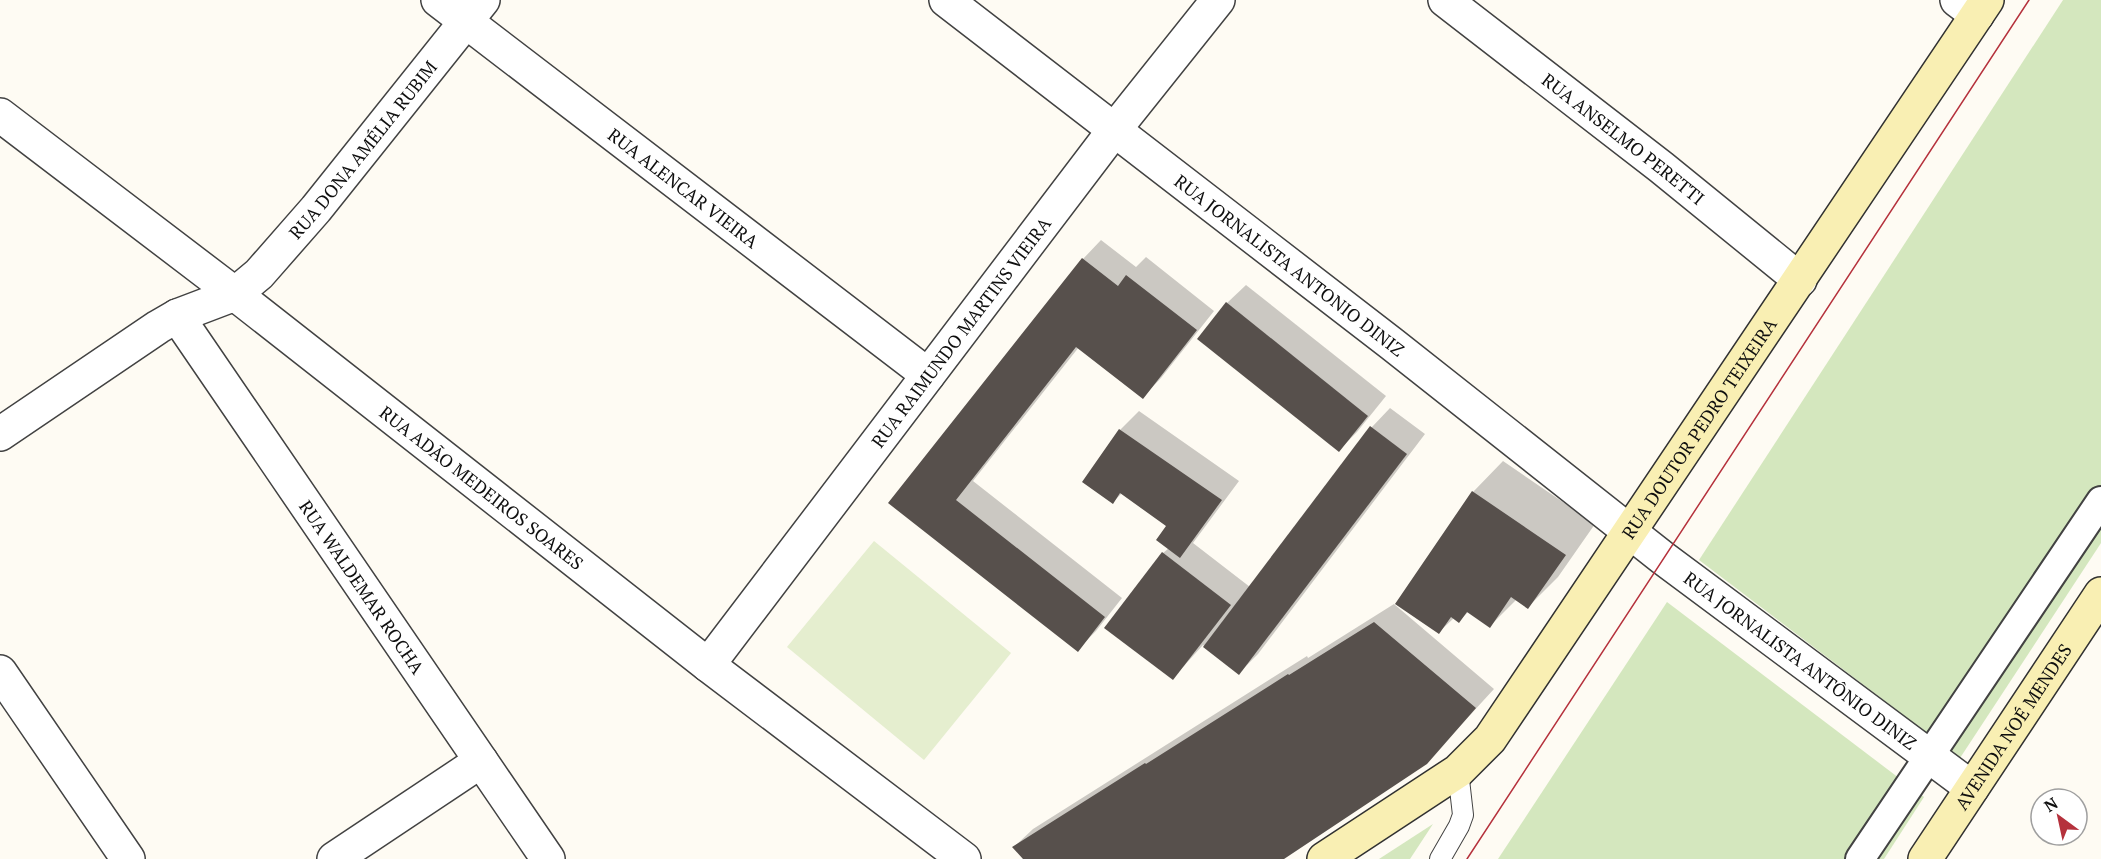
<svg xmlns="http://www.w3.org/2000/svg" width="2101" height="859" font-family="'PT Serif',serif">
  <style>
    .green { fill: #d4e7be }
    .pitch { fill: #e5eecf }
    .shadow { fill: #0003 }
    .building { fill: #57504c }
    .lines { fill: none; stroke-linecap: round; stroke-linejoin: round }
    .service-casing { stroke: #424242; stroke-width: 22 }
    .pedestrian-casing { stroke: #424242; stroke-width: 32 }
    .minor-casing { stroke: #424242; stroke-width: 36 }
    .tertiary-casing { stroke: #424242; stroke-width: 36 }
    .secondary-casing { stroke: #313131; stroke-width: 36 }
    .service { stroke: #fff; stroke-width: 20 }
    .pedestrian { stroke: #fff; stroke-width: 28 }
    .minor { stroke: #fff; stroke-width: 33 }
    .tertiary { stroke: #fff; stroke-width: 33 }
    .secondary { stroke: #f9efb3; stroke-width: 33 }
    .tram { stroke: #b5313c; stroke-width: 1.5 }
    .labels { text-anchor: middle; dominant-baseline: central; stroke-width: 6; stroke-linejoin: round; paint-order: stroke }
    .street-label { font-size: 18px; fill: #0f0f0f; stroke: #fff }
  </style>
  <rect width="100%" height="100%" fill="#fefbf3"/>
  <g class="green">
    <polygon points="2063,0 2101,0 2101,543 1960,758 1699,560"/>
    <polygon points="1667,602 1924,797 1884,859 1498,859"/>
    <polygon points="1433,824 1410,859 1379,859"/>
  </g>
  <polygon class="pitch" points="874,541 1011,653 924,760 787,647"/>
  <g class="shadow">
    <polygon points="1101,240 1136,267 1146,257 1214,311 1161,378 1143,397 1079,347 973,481 1122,598 1096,631 1077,650 890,503 1083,259"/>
    <polygon points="1246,285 1386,396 1357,432 1339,450 1227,303"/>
    <polygon points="1390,408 1425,434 1258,654 1239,673 1203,645 1173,678 1163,553 1169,548 1168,525 1122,493 1113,502 1084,481 1120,430 1139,411 1239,481 1193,543 1250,587 1372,427"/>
    <polygon points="1503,461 1595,524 1558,577 1528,607 1517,599 1490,626 1469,611 1459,621 1454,618 1439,632 1397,604 1473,492"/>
    <polygon points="1394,604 1494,689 1426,763 1282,859 1025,859 1014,847 1033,829 1307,656 1308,658"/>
  </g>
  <g class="building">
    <polygon points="1082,258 1118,286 1126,275 1197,330 1143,399 1076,347 956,500 1105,617 1078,652 888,503"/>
    <polygon points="1226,302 1368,416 1339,452 1197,339"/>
    <polygon points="1370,426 1407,454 1239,675 1203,647"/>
    <polygon points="1119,429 1222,500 1180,558 1156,540 1166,526 1120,493 1113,504 1082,482"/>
    <polygon points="1472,491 1566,555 1528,609 1511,597 1490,628 1467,612 1459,623 1451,617 1439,634 1395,604"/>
    <polygon points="1162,552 1231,605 1173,680 1104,628"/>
    <polygon points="1374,622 1476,708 1427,764 1284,859 1023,859 1012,847 1145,763 1146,764 1288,674 1289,675"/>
  </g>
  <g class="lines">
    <g class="service-casing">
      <polyline id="service" points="1440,859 1459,826 1463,815 1458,771"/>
    </g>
    <g class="pedestrian-casing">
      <polyline id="pedestrian" points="1860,859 2101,501"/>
    </g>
    <g class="minor-casing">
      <g id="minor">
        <path id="s1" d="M438,0l490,375"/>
        <path id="s2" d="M946,0l446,344 271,214 309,230"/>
        <path id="s3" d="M1445,0l216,167 139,113"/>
        <polyline points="1957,0 1977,15"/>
        <path id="s4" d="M0,115l235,179 473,371 256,194"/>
        <path id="s5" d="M177,316l371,543"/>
        <path id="s6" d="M708,665l407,-536 103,-129"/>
        <polyline points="0,672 128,859"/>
        <polyline points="334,859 481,761"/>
      </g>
    </g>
    <g class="tertiary-casing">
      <g id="tertiary">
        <path id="s7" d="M0,434l158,-107 19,-11 58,-22 24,-20 57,-65 167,-209"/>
      </g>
    </g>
    <g class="secondary-casing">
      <g id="secondary">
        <path id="s8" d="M1324,859l134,-88 32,-32 497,-739"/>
        <path id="s9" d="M1925,859l176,-265"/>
      </g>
    </g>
    <use href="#service" class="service"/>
    <use href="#pedestrian" class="pedestrian"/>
    <use href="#minor" class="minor"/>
    <use href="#tertiary" class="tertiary"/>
    <use href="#secondary" class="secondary"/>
    <polyline class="tram" points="1467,859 2029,0"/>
  </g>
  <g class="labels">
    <g class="street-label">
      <text stroke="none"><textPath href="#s3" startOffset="226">RUA ANSELMO PERETTI</textPath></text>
      <text stroke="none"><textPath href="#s7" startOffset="468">RUA DONA AMÉLIA RUBIM</textPath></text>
      <text stroke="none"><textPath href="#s1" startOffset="309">RUA ALENCAR VIEIRA</textPath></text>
      <text stroke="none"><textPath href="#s2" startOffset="434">RUA JORNALISTA ANTONIO DINIZ</textPath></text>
      <text stroke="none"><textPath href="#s6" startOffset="418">RUA RAIMUNDO MARTINS VIEIRA</textPath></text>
      <text stroke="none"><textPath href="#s8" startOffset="580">RUA DOUTOR PEDRO TEIXEIRA</textPath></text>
      <text stroke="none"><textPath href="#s4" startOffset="609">RUA ADÃO MEDEIROS SOARES</textPath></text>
      <text stroke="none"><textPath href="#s5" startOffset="328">RUA WALDEMAR ROCHA</textPath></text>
      <text stroke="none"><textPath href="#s2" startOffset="1080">RUA JORNALISTA ANTÔNIO DINIZ</textPath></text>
      <text stroke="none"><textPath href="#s9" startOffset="159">AVENIDA NOÉ MENDES</textPath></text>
    </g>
  </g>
  <g transform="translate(2059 817) rotate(327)"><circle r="28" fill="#ffffff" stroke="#9f9f9f" stroke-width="1.5"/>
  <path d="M0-4.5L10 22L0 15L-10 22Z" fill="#b5313c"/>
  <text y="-9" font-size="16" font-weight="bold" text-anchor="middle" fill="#0f0f0f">N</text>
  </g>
</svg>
